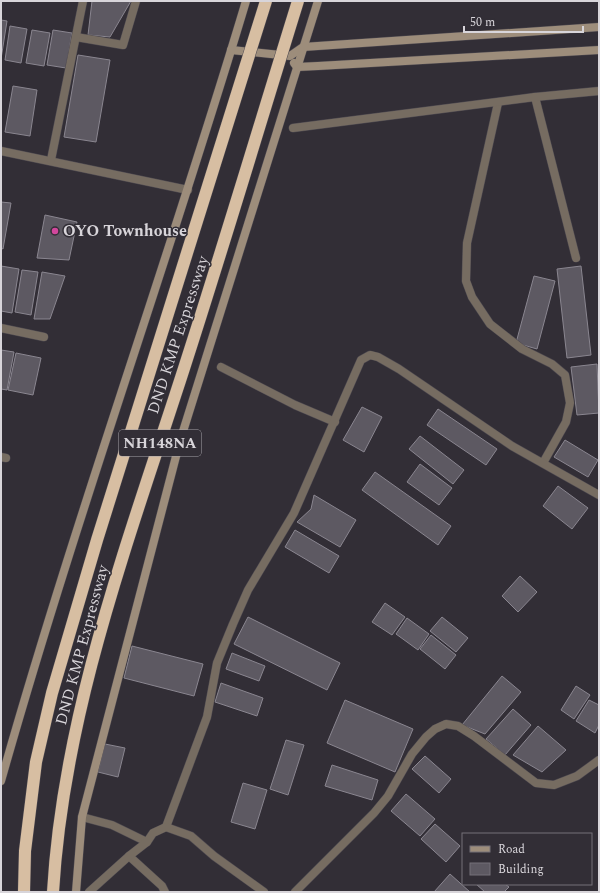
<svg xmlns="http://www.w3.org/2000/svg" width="600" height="893" font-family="Spectral,serif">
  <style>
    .building { fill: #5d5962; stroke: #8a8690 }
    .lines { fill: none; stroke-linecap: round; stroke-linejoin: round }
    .street-casing { stroke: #4d4950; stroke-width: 9 }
    .secondary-casing { stroke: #4d4950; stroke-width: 9 }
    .street { stroke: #766c61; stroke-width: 8 }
    .secondary { stroke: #9d8d7b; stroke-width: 8 }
    .highway-bridge-casing { stroke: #4d4950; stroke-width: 13; stroke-linecap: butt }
    .highway-bridge { stroke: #d7bea2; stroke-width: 12 }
    .hotel-dot { fill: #d1479c; stroke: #322e36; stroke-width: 1.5 }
    .labels { text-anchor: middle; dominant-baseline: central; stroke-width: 3; stroke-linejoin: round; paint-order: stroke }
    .shield { fill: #322e36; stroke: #a6a3a9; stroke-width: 1 }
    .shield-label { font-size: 15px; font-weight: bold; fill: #d8d5da }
    .poi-label { font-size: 16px; font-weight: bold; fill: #d8d5da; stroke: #322e36; text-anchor: start }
    .street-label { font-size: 16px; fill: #d8d5da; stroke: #322e36 }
  </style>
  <rect width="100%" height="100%" fill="#322e36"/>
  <g class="building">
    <polygon points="92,1 131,1 110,37 88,35"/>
    <polygon points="1,20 7,21 1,59"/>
    <polygon points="10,26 27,29 21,63 5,60"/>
    <polygon points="32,30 50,33 44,66 26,63"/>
    <polygon points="53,30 72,33 66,68 47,65"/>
    <polygon points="78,55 110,60 96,142 64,137"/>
    <polygon points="13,86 37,90 30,136 5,132"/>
    <polygon points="1,202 11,203 3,249 1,248"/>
    <polygon points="45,215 77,222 69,260 37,258"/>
    <polygon points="1,266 19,269 12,313 1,311"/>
    <polygon points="581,266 591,355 567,358 557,269"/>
    <polygon points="22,270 38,272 31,315 15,312"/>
    <polygon points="42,272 65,276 50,319 34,319"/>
    <polygon points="534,276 555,281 537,349 516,343"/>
    <polygon points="1,350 14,352 7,390 1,389"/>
    <polygon points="16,353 41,358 33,395 8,390"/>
    <polygon points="597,364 599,413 577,415 571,367"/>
    <polygon points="362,407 382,417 364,452 343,440"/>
    <polygon points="438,409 497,449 486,465 427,425"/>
    <polygon points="420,436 464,470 453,484 409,449"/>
    <polygon points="565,440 598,460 588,477 554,457"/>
    <polygon points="420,464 452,488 439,505 407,482"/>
    <polygon points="375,472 451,526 438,545 362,490"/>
    <polygon points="558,486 588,508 572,529 543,506"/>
    <polygon points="314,495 356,520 340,547 297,522 311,509"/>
    <polygon points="295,530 339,556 329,573 285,547"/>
    <polygon points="520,576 537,592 518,612 502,596"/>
    <polygon points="385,603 405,617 392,635 372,622"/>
    <polygon points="248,617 340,663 327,690 234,644"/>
    <polygon points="442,617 468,638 456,652 430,631"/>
    <polygon points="407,618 429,634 418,650 396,634"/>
    <polygon points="431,635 456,655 445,669 420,649"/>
    <polygon points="132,646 203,664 194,696 124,678"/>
    <polygon points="232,653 265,666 259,681 226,669"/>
    <polygon points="502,676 521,692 485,734 462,725"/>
    <polygon points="221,683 263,698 257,716 215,702"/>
    <polygon points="576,686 590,695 574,719 561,710"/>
    <polygon points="345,700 413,729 395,772 327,743"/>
    <polygon points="589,700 599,705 599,725 595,733 576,721"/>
    <polygon points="513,709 531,725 505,755 486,739"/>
    <polygon points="538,726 566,750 542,772 513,755"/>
    <polygon points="286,740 304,745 288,795 270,789"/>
    <polygon points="105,744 125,748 118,777 98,772"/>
    <polygon points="425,756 451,779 439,793 412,769"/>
    <polygon points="332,765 378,780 372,800 325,786"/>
    <polygon points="243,783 267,790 255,829 231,822"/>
    <polygon points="406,794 435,819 420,836 391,811"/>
    <polygon points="435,824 460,846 446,862 421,839"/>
    <polygon points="450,874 470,892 434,892"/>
    <polygon points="476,884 505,884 509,887 504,892 485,892"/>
  </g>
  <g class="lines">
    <g class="street-casing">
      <g id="street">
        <polyline points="76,37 123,45 136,1"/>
        <polyline points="535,97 576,258"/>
        <polyline points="498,103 467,243 466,281 472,297 490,324 522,349 552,364 565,375 570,403 566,422 543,463"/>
        <polyline points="293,128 535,97 599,91"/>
        <polyline points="1,151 188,190"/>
        <polyline points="51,160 83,1"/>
        <polyline points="1,328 44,337"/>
        <polyline points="221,367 295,405 335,422"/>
        <polyline points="1,457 6,458"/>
        <polyline points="82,817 112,825 147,842"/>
        <polyline points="166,827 207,717 217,663 233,624 248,590 294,513 361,360 370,355 378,357 399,369 512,446 599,495"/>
        <polyline points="129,856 162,886 165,892"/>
        <polyline points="89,892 129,856 147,842 153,833 166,827 191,836 214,856 264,892"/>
        <polyline points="295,892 374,813 388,796 412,754 426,737 435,729 446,724 458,726 474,736 536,783 554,785 577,776 599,760"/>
      </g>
    </g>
    <g class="secondary-casing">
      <g id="secondary">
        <polyline points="231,50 290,56 303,47 599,27"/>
        <polyline points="294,63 297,67 318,66 599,50"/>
        <path d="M1,781c74,-262 167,-519 245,-780"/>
        <polyline points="76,892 82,817 180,441 318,1"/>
      </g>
    </g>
    <use href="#street" class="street"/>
    <use href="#secondary" class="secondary"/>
    <g class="highway-bridge-casing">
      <g id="highway-bridge">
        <polyline points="24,892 25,851 36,762 52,693 97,540 266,1"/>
        <path d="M53,892c10,-171 69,-334 122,-496 43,-131 82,-263 123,-395"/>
      </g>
    </g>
    <use href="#highway-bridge" class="highway-bridge"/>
  </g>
  <circle class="hotel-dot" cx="55" cy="231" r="4"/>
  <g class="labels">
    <rect class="shield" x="119" y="430" width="82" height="26" rx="3"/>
    <g class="shield-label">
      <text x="160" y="443">NH148NA</text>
    </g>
    <g class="poi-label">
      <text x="63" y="231">OYO Townhouse</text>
    </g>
    <g class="street-label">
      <text transform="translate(178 335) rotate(-72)">DND KMP Expressway</text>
      <text transform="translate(82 645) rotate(-75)">DND KMP Expressway</text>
    </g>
  </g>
  <rect width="600" height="893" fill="none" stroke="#d8d5da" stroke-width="4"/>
  <rect x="462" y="833" width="130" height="52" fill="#322e36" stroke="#747178"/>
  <rect x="470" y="846" width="20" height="6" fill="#9d8d7b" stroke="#747178"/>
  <text x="498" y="853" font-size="12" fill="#d8d5da">Road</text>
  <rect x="470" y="863" width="20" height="12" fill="#5d5962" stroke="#747178"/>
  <text x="498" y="873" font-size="12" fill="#d8d5da">Building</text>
  <path d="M464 26v6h119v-6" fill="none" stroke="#d8d5da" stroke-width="2"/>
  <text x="470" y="26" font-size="12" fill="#d8d5da" stroke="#322e36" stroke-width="3" paint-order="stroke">50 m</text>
</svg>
